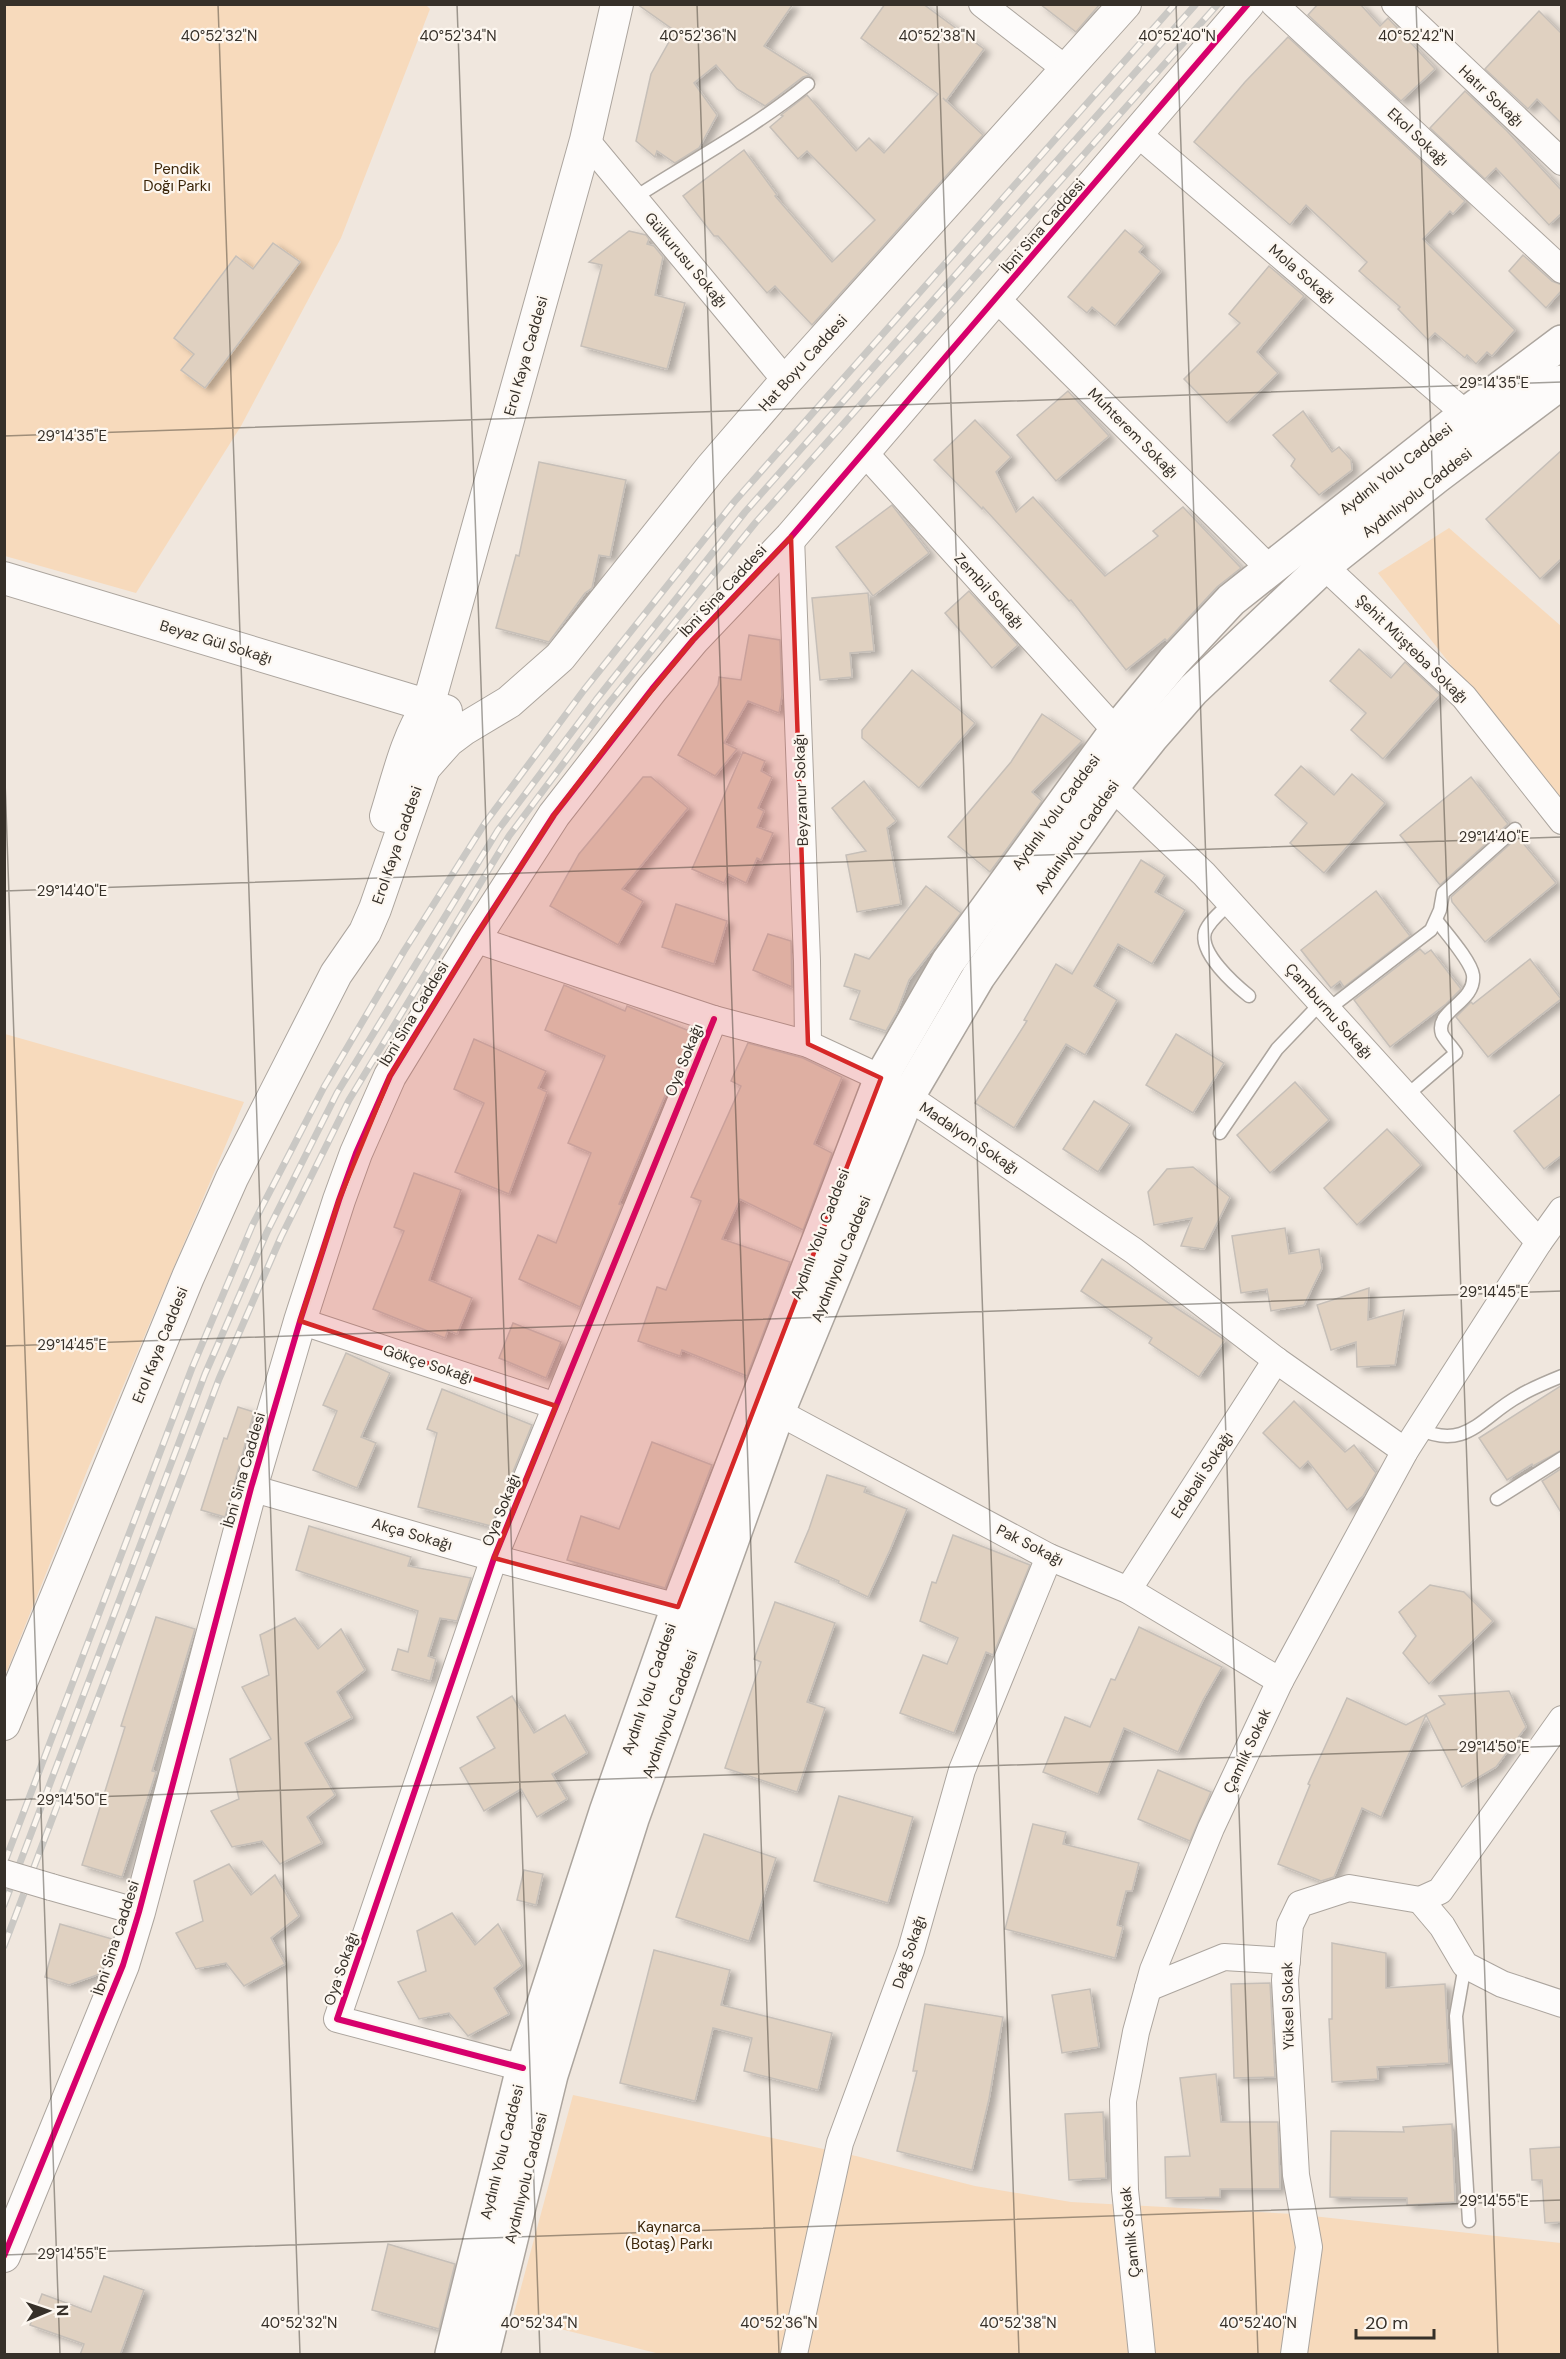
<svg xmlns="http://www.w3.org/2000/svg" width="1566" height="2359" font-family="'DM Sans',sans-serif">
  <style>
    .green { fill: #f7dabc }
    .building { fill: #e0d1c1; stroke: #c6bfb8; stroke-width: 1.5; filter: url(#shadow) }
    .lines { fill: none; stroke-linecap: round; stroke-linejoin: round }
    .service-casing { stroke: #aca59e; stroke-width: 15 }
    .minor-casing { stroke: #aca59e; stroke-width: 28 }
    .tertiary-casing { stroke: #aca59e; stroke-width: 34 }
    .primary-casing { stroke: #aca59e; stroke-width: 36 }
    .service { stroke: #fdfbfa; stroke-width: 12 }
    .minor { stroke: #fdfbfa; stroke-width: 26 }
    .tertiary { stroke: #fdfbfa; stroke-width: 32 }
    .primary { stroke: #fdfbfa; stroke-width: 33 }
    .rail-casing { stroke: #cac8c4; stroke-width: 7 }
    .rail { stroke: #fdf7f0; stroke-width: 4.5; stroke-dasharray: 14; stroke-linecap: butt }
    .minor-bridge-casing { stroke: #aca59e; stroke-width: 28; stroke-linecap: butt }
    .minor-bridge { stroke: #fdfbfa; stroke-width: 26 }
    .cycleway-casing { stroke: #fdf7f0; stroke-width: 10 }
    .cycleway { stroke: #d6006c; stroke-width: 6 }
    .marked { fill: #d62828; fill-opacity: 0.2; stroke: #d62828; stroke-width: 4.5; stroke-linejoin: round }
    .ticks { fill: none; stroke: #363029; stroke-width: 1.5; stroke-opacity: 0.45 }
    .labels { text-anchor: middle; dominant-baseline: central; stroke-width: 4.5; stroke-linejoin: round; paint-order: stroke }
    .street-label { font-size: 15px; fill: #363029; stroke: #fdf7f0 }
    .park-label { font-size: 15px; fill: #3b2509; stroke: #fdf7f0 }
    .ticks-label { font-size: 15px; text-anchor: middle; fill: #363029; stroke: #fdf7f0; stroke-width: 4.5; stroke-linejoin: round; paint-order: stroke }
  </style>
  <defs>
    <filter id="shadow"><feDropShadow dx="6" dy="4" stdDeviation="3" flood-color="#0004"/></filter>
  </defs>
  <rect width="100%" height="100%" fill="#f0e7de"/>
  <g class="green">
    <polygon points="425,4 430,9 341,238 241,426 136,593 5,556 4,5"/>
    <polygon points="1449,528 1561,626 1561,804 1378,573"/>
    <polygon points="5,1034 244,1102 87,1471 7,1671 4,1671"/>
    <polygon points="573,2095 856,2156 975,2186 1071,2202 1294,2214 1561,2243 1561,2354 660,2354 513,2317"/>
  </g>
  <g class="building">
    <polygon points="637,4 793,4 764,46 810,75 803,77 765,106 737,89 716,65 694,83 717,115 699,148 675,163 657,151 655,157 636,141 651,74 675,31"/>
    <polygon points="885,4 923,4 984,49 946,101 943,98 983,135 812,325 775,286 767,293 718,236 714,236 683,196 744,150 777,195 775,196 832,262 875,220 807,151 798,159 770,127 783,116 781,115 807,95 856,151 869,138 884,153 938,94 861,38"/>
    <polygon points="1040,4 1100,4 1076,32"/>
    <polygon points="1318,4 1360,4 1380,26 1388,18 1435,69 1401,101 1308,15"/>
    <polygon points="1539,11 1562,34 1562,124 1537,99 1528,109 1485,69"/>
    <polygon points="1288,37 1465,201 1453,214 1450,211 1423,239 1515,330 1492,356 1487,352 1476,364 1467,355 1465,358 1435,333 1428,340 1398,309 1400,307 1359,271 1367,262 1306,205 1290,225 1194,142 1245,82"/>
    <polygon points="1465,91 1507,131 1562,191 1562,213 1549,225 1496,168 1485,179 1430,128"/>
    <polygon points="1125,230 1144,246 1139,252 1161,271 1115,326 1092,307 1087,313 1068,297"/>
    <polygon points="629,231 646,235 649,239 647,244 654,246 663,257 655,295 685,303 667,369 581,346 602,265 589,262"/>
    <polygon points="273,243 300,262 205,388 181,370 194,354 174,338 236,256 253,269"/>
    <polygon points="1523,255 1552,281 1562,285 1562,290 1546,308 1509,271"/>
    <polygon points="1269,266 1304,296 1257,352 1278,373 1227,423 1184,379 1240,323 1229,314"/>
    <polygon points="1068,391 1109,436 1056,481 1017,435"/>
    <polygon points="1303,411 1332,452 1339,447 1351,460 1352,470 1319,495 1291,466 1295,459 1273,435"/>
    <polygon points="975,420 1011,457 996,472 1016,512 1033,497 1105,576 1158,536 1153,531 1183,507 1241,568 1217,587 1167,641 1165,639 1126,670 1071,600 1069,601 983,507 982,509 934,460"/>
    <polygon points="1562,450 1562,558 1540,579 1486,519"/>
    <polygon points="539,462 626,480 610,557 599,555 592,588 585,593 549,642 496,628 516,555 519,556"/>
    <polygon points="892,505 929,553 873,596 836,547"/>
    <polygon points="969,591 1018,645 992,668 945,613"/>
    <polygon points="868,593 874,651 850,653 852,677 820,680 812,598"/>
    <polygon points="749,635 780,640 782,695 779,713 748,701 724,743 737,749 715,776 678,755 718,685 719,677 741,680"/>
    <polygon points="1359,649 1391,678 1405,662 1440,695 1383,759 1351,730 1366,713 1330,681"/>
    <polygon points="912,670 975,723 919,788 862,738 862,730"/>
    <polygon points="1042,714 1082,741 1032,792 1042,801 990,872 948,837 1011,762"/>
    <polygon points="743,752 765,761 761,771 772,777 758,808 764,811 757,827 773,833 761,860 757,858 746,883 728,874 724,883 692,869"/>
    <polygon points="1301,766 1334,795 1352,774 1385,803 1324,873 1290,843 1307,823 1275,795"/>
    <polygon points="643,777 651,777 688,808 622,889 643,901 618,945 550,906 579,854"/>
    <polygon points="1471,777 1508,824 1440,885 1400,835"/>
    <polygon points="864,781 896,821 887,828 901,904 857,912 846,855 866,851 832,808"/>
    <polygon points="1518,837 1556,883 1485,942 1452,902 1451,897"/>
    <polygon points="1141,860 1165,875 1155,892 1185,910 1152,964 1118,944 1094,986 1117,1000 1085,1055 1066,1044 1014,1128 975,1103 1027,1021 1024,1020 1056,964 1072,974"/>
    <polygon points="926,886 961,913 909,980 897,1012 886,1031 850,1019 860,991 844,986 855,954 869,959"/>
    <polygon points="1376,891 1410,936 1344,987 1340,981 1331,988 1301,950"/>
    <polygon points="676,904 727,921 714,964 662,947"/>
    <polygon points="768,934 791,941 792,987 753,970"/>
    <polygon points="1420,949 1425,954 1431,950 1461,989 1446,1004 1390,1047 1354,1000"/>
    <polygon points="1530,959 1561,999 1488,1057 1456,1017 1471,1002 1473,1004"/>
    <polygon points="564,985 625,1011 627,1006 692,1032 619,1204 622,1205 580,1307 519,1279 538,1235 556,1243 591,1153 568,1143 605,1056 545,1030"/>
    <polygon points="1176,1034 1224,1063 1193,1113 1146,1085"/>
    <polygon points="474,1039 546,1071 538,1088 547,1092 509,1194 455,1172 484,1103 454,1089"/>
    <polygon points="748,1043 803,1058 842,1077 814,1144 832,1153 803,1230 740,1199 722,1239 790,1262 747,1376 682,1350 680,1356 638,1341 657,1287 666,1290 701,1201 691,1197 741,1086 731,1081"/>
    <polygon points="1295,1082 1329,1120 1270,1173 1237,1135"/>
    <polygon points="1562,1093 1562,1155 1544,1169 1514,1131"/>
    <polygon points="1094,1101 1130,1124 1098,1172 1063,1149"/>
    <polygon points="1387,1129 1421,1165 1357,1225 1324,1188"/>
    <polygon points="1193,1167 1230,1197 1204,1249 1181,1246 1192,1218 1154,1225 1148,1192 1167,1169"/>
    <polygon points="414,1173 461,1190 429,1280 472,1298 457,1334 448,1330 445,1338 373,1309 404,1231 394,1227"/>
    <polygon points="1285,1228 1289,1254 1319,1249 1322,1268 1304,1305 1271,1311 1267,1289 1241,1293 1232,1236"/>
    <polygon points="1102,1259 1225,1340 1199,1377 1149,1343 1152,1338 1081,1291"/>
    <polygon points="1369,1288 1368,1320 1404,1310 1395,1365 1357,1367 1356,1342 1331,1350 1317,1305"/>
    <polygon points="513,1323 561,1342 546,1378 499,1358"/>
    <polygon points="346,1353 390,1373 361,1437 376,1443 357,1488 313,1470 337,1411 323,1405"/>
    <polygon points="1562,1385 1562,1450 1533,1466 1532,1464 1507,1480 1479,1438"/>
    <polygon points="442,1389 532,1425 491,1526 418,1507 437,1433 427,1429"/>
    <polygon points="1294,1401 1345,1452 1354,1445 1376,1473 1363,1496 1347,1510 1308,1461 1300,1469 1263,1433"/>
    <polygon points="238,1407 254,1412 225,1517 201,1510 224,1438 227,1439"/>
    <polygon points="652,1442 712,1465 665,1588 567,1560 581,1516 619,1529"/>
    <polygon points="1562,1468 1562,1514 1542,1481"/>
    <polygon points="827,1475 866,1487 864,1492 907,1509 890,1550 868,1597 838,1583 839,1581 795,1562 809,1529"/>
    <polygon points="309,1526 411,1557 408,1566 471,1578 457,1621 440,1618 428,1656 436,1659 430,1681 392,1670 398,1649 408,1652 418,1611 296,1570"/>
    <polygon points="953,1535 1030,1565 993,1655 986,1652 954,1733 900,1713 923,1655 947,1664 958,1638 920,1621 932,1582 936,1583"/>
    <polygon points="1430,1585 1464,1592 1493,1621 1429,1684 1403,1653 1416,1636 1399,1612"/>
    <polygon points="775,1602 835,1623 807,1702 825,1708 797,1792 725,1768 761,1662 754,1659"/>
    <polygon points="156,1617 195,1629 152,1771 156,1772 122,1877 82,1865 125,1727 121,1726"/>
    <polygon points="295,1618 318,1649 341,1629 365,1670 337,1692 352,1718 305,1743 335,1795 307,1817 322,1843 280,1864 262,1841 232,1847 211,1811 239,1799 230,1759 271,1739 242,1687 269,1675 260,1635"/>
    <polygon points="1139,1627 1222,1667 1203,1700 1178,1752 1124,1728 1098,1794 1043,1772 1065,1717 1090,1727 1111,1679 1115,1680"/>
    <polygon points="1509,1691 1526,1727 1496,1767 1462,1787 1426,1715 1381,1817 1362,1808 1334,1877 1321,1881 1278,1864 1310,1785 1308,1784 1347,1698 1406,1725 1445,1704 1439,1696"/>
    <polygon points="512,1696 534,1733 565,1715 587,1753 552,1774 567,1799 537,1817 521,1789 484,1811 460,1768 495,1748 477,1717"/>
    <polygon points="1158,1770 1211,1792 1190,1841 1138,1819"/>
    <polygon points="839,1796 913,1817 888,1903 814,1881"/>
    <polygon points="1033,1824 1066,1832 1063,1844 1139,1863 1132,1891 1126,1891 1117,1925 1123,1927 1115,1958 1005,1929"/>
    <polygon points="704,1834 776,1858 749,1941 676,1917"/>
    <polygon points="229,1864 251,1895 275,1875 299,1916 271,1938 285,1964 244,1986 226,1963 196,1969 176,1933 203,1921 194,1881"/>
    <polygon points="524,1870 543,1874 536,1905 517,1900"/>
    <polygon points="452,1913 475,1945 498,1924 522,1966 494,1988 509,2014 468,2036 449,2013 419,2019 398,1982 426,1971 417,1931"/>
    <polygon points="60,1924 112,1939 100,1974 69,1985 45,1977"/>
    <polygon points="1332,1943 1386,1953 1386,1988 1445,1984 1449,2063 1377,2067 1378,2079 1332,2082 1329,2019 1332,2019"/>
    <polygon points="654,1950 730,1970 721,2005 832,2033 818,2090 744,2071 752,2038 713,2028 695,2101 620,2083"/>
    <polygon points="1270,1983 1275,2077 1234,2078 1231,1984"/>
    <polygon points="1090,1989 1099,2047 1062,2053 1052,1995"/>
    <polygon points="925,2004 1003,2017 989,2099 972,2170 897,2151 917,2071 913,2071"/>
    <polygon points="1216,2074 1221,2122 1278,2122 1280,2189 1220,2189 1220,2197 1166,2198 1165,2157 1190,2156 1180,2078"/>
    <polygon points="1103,2112 1106,2178 1069,2180 1065,2114"/>
    <polygon points="1452,2124 1455,2202 1407,2205 1407,2198 1330,2197 1331,2131 1404,2132 1403,2127"/>
    <polygon points="1562,2147 1562,2222 1545,2223 1542,2180 1532,2180 1530,2149"/>
    <polygon points="388,2244 455,2264 439,2329 372,2310"/>
    <polygon points="104,2276 144,2290 120,2355 80,2355 84,2344 30,2325 42,2294 91,2312"/>
  </g>
  <g class="lines">
    <g class="service-casing">
      <g id="service">
        <path d="M634,198c59,-38 120,-70 174,-114"/>
        <path d="M1230,903c-8,8 -21,18 -25,29 -6,21 29,52 44,64"/>
        <polyline points="1327,1010 1431,930 1440,910 1443,893 1515,829"/>
        <path d="M1406,1096l50,-43c-4,-6 -11,-13 -14,-19 -8,-24 34,-31 31,-59 -2,-14 -27,-42 -36,-54"/>
        <polyline points="1220,1133 1277,1049 1321,1003"/>
        <path d="M1419,1429c48,22 63,-13 100,-33 13,-8 28,-14 43,-20"/>
        <polyline points="1497,1499 1562,1458"/>
        <polyline points="1465,1965 1456,2016 1469,2221"/>
      </g>
    </g>
    <g class="minor-casing">
      <g id="minor">
        <polyline points="982,4 1067,70"/>
        <polyline points="1274,4 1562,270"/>
        <polyline points="1395,4 1562,162"/>
        <polyline points="1138,134 1466,414"/>
        <polyline points="586,140 786,381"/>
        <polyline points="996,298 1270,569"/>
        <polyline points="863,451 1116,731"/>
        <polyline points="791,537 807,961 808,1044"/>
        <polyline points="1324,566 1464,697 1562,821"/>
        <polyline points="1112,787 1204,874 1539,1242"/>
        <polyline points="474,939 714,1019 808,1044 881,1078 1134,1251 1276,1360 1405,1451"/>
        <polyline points="300,1321 556,1406"/>
        <polyline points="778,1412 1049,1557 1128,1590 1280,1681"/>
        <polyline points="251,1488 494,1558 678,1607"/>
        <polyline points="1128,1590 1276,1360"/>
        <polyline points="51,1887 139,1912"/>
        <polyline points="1420,1900 1442,1926 1465,1965 1502,1984 1562,2004"/>
        <polyline points="1148,1988 1224,1957 1287,1961"/>
        <polyline points="523,2068 337,2019 494,1558 714,1019"/>
        <polyline points="794,2354 840,2143 911,1950 962,1770 1049,1557"/>
        <polyline points="1142,2354 1125,2190 1123,2101 1136,2032 1153,1970 1211,1828 1280,1681 1405,1451 1539,1242 1562,1210"/>
        <polyline points="1294,2354 1309,2247 1296,2175 1285,1980 1290,1925 1300,1904 1349,1888 1420,1900 1440,1891 1562,1719"/>
      </g>
    </g>
    <g class="tertiary-casing">
      <g id="tertiary">
        <polyline points="4,578 446,711"/>
        <polyline points="424,768 448,741 464,729 509,702 560,657 711,468 786,381 1125,4"/>
        <path d="M386,816c12,-38 20,-77 42,-110l158,-566 31,-136"/>
        <polyline points="4,1724 188,1277 232,1178 336,974 365,932 375,909 424,768 429,732 428,706"/>
        <polyline points="4,2256 123,1965 139,1912 251,1488 300,1321 339,1200 356,1153 390,1076 474,939 554,815 652,689 693,640 791,537 1248,4"/>
      </g>
    </g>
    <g class="primary-casing">
      <g id="primary">
        <polyline points="452,2354 523,2068 606,1812 678,1607 881,1078 948,962 1116,731 1174,661 1231,600 1466,414 1562,342"/>
        <polyline points="483,2354 551,2075 632,1819 778,1412 908,1096 978,977 1112,787 1151,738 1193,690 1324,566 1436,477 1562,382"/>
      </g>
    </g>
    <use href="#service" class="service"/>
    <use href="#minor" class="minor"/>
    <use href="#tertiary" class="tertiary"/>
    <use href="#primary" class="primary"/>
    <g class="rail-casing">
      <g id="rail">
        <polyline points="4,1864 192,1368 252,1226 324,1087 404,951 485,823 584,690 734,502 1175,4"/>
        <polyline points="4,1905 205,1374 267,1232 337,1093 498,830 596,700 745,512 1196,4"/>
        <polyline points="4,1946 219,1379 281,1237 349,1100 509,836 605,708 756,522 1218,4"/>
      </g>
    </g>
    <use href="#rail" class="rail"/>
    <g class="minor-bridge-casing">
      <polyline id="minor-bridge" points="4,1873 51,1887"/>
    </g>
    <use href="#minor-bridge" class="minor-bridge"/>
    <g class="cycleway-casing">
      <g id="cycleway">
        <polyline points="523,2068 337,2019 494,1558 714,1019"/>
        <polyline points="4,2256 123,1965 139,1912 251,1488 300,1321 339,1200 356,1153 390,1076 474,939 554,815 652,689 693,640 791,537 1248,4"/>
      </g>
    </g>
    <use href="#cycleway" class="cycleway"/>
  </g>
  <path class="marked" d="M791,537l17,507 73,34 -203,529 -184,-49 62,-152 -256,-85 39,-121 51,-124 84,-137 80,-124 62,-81 77,-94z"/>
  <path class="ticks" d="M218,4l82,2350M457,4l83,2350M697,4l82,2350M937,4l82,2350M1176,4l82,2350M1416,4l82,2350M4,436l1558,-54M4,752l56,1602M4,891l1558,-54M4,1346l1558,-55M4,1800l1558,-54M4,2255l1558,-55"/>
  <g class="labels">
    <g class="street-label">
      <text transform="translate(1491 96) rotate(43)">Hatır Sokağı</text>
      <text transform="translate(1418 137) rotate(43)">Ekol Sokağı</text>
      <text transform="translate(1043 226) rotate(-49)">İbni Sina Caddesi</text>
      <text transform="translate(686 260) rotate(50)">Gülkurusu Sokağı</text>
      <text transform="translate(1302 274) rotate(41)">Mola Sokağı</text>
      <text transform="translate(526 356) rotate(-74)">Erol Kaya Caddesi</text>
      <text transform="translate(803 363) rotate(-48)">Hat Boyu Caddesi</text>
      <text transform="translate(1133 433) rotate(45)">Muhterem Sokağı</text>
      <text transform="translate(1396 469) rotate(-38)">Aydınlı Yolu Caddesi</text>
      <text transform="translate(1417 493) rotate(-38)">Aydınlıyolu Caddesi</text>
      <text transform="translate(723 591) rotate(-47)">İbni Sina Caddesi</text>
      <text transform="translate(989 591) rotate(48)">Zembil Sokağı</text>
      <text transform="translate(216 642) rotate(17)">Beyaz Gül Sokağı</text>
      <text transform="translate(1412 649) rotate(44)">Şehit Müşteba Sokağı</text>
      <text transform="translate(801 790) rotate(-92)">Beyzanur Sokağı</text>
      <text transform="translate(1056 812) rotate(-54)">Aydınlı Yolu Caddesi</text>
      <text transform="translate(1077 837) rotate(-55)">Aydınlıyolu Caddesi</text>
      <text transform="translate(397 845) rotate(-71)">Erol Kaya Caddesi</text>
      <text transform="translate(1329 1011) rotate(48)">Çamburnu Sokağı</text>
      <text transform="translate(414 1014) rotate(-59)">İbni Sina Caddesi</text>
      <text transform="translate(684 1060) rotate(-68)">Oya Sokağı</text>
      <text transform="translate(969 1138) rotate(34)">Madalyon Sokağı</text>
      <text transform="translate(820 1234) rotate(-69)">Aydınlı Yolu Caddesi</text>
      <text transform="translate(841 1259) rotate(-68)">Aydınlıyolu Caddesi</text>
      <text transform="translate(160 1345) rotate(-68)">Erol Kaya Caddesi</text>
      <text transform="translate(428 1364) rotate(18)">Gökçe Sokağı</text>
      <text transform="translate(244 1470) rotate(-74)">İbni Sina Caddesi</text>
      <text transform="translate(1202 1475) rotate(-57)">Edebali Sokağı</text>
      <text transform="translate(501 1510) rotate(-68)">Oya Sokağı</text>
      <text transform="translate(412 1534) rotate(16)">Akça Sokağı</text>
      <text transform="translate(1030 1545) rotate(27)">Pak Sokağı</text>
      <text transform="translate(649 1689) rotate(-71)">Aydınlı Yolu Caddesi</text>
      <text transform="translate(670 1714) rotate(-70)">Aydınlıyolu Caddesi</text>
      <text transform="translate(1247 1751) rotate(-65)">Çamlık Sokak</text>
      <text transform="translate(116 1938) rotate(-72)">İbni Sina Caddesi</text>
      <text transform="translate(909 1952) rotate(-72)">Dağ Sokağı</text>
      <text transform="translate(341 1969) rotate(-71)">Oya Sokağı</text>
      <text transform="translate(1288 2006) rotate(-91)">Yüksel Sokak</text>
      <text transform="translate(502 2152) rotate(-76)">Aydınlı Yolu Caddesi</text>
      <text transform="translate(526 2178) rotate(-76)">Aydınlıyolu Caddesi</text>
      <text transform="translate(1130 2232) rotate(-96)">Çamlık Sokak</text>
    </g>
    <g class="park-label">
      <text x="177" y="169">Pendik<tspan x="177" dy="17">Doğı Parkı</tspan></text>
      <text x="669" y="2227">Kaynarca<tspan x="669" dy="17">(Botaş) Parkı</tspan></text>
    </g>
  </g>
  <g class="ticks-label">
    <text x="219" y="41">40°52'32"N</text>
    <text x="458" y="41">40°52'34"N</text>
    <text x="698" y="41">40°52'36"N</text>
    <text x="937" y="41">40°52'38"N</text>
    <text x="1177" y="41">40°52'40"N</text>
    <text x="1416" y="41">40°52'42"N</text>
    <text x="1494" y="388">29°14'35"E</text>
    <text x="72" y="441">29°14'35"E</text>
    <text x="1494" y="842">29°14'40"E</text>
    <text x="72" y="896">29°14'40"E</text>
    <text x="1494" y="1297">29°14'45"E</text>
    <text x="72" y="1350">29°14'45"E</text>
    <text x="1494" y="1752">29°14'50"E</text>
    <text x="72" y="1805">29°14'50"E</text>
    <text x="1494" y="2206">29°14'55"E</text>
    <text x="72" y="2259">29°14'55"E</text>
    <text x="299" y="2328">40°52'32"N</text>
    <text x="539" y="2328">40°52'34"N</text>
    <text x="779" y="2328">40°52'36"N</text>
    <text x="1018" y="2328">40°52'38"N</text>
    <text x="1258" y="2328">40°52'40"N</text>
  </g>
  <rect width="1566" height="2359" fill="none" stroke="#363029" stroke-width="12"/>
  <g transform="translate(48 2311) rotate(88)" stroke="#fdf7f0" stroke-width="4.5" paint-order="stroke">
  <path d="M0-4.5L10 22L0 15L-10 22Z" fill="#363029"/>
  <text y="-9" font-size="16" font-weight="bold" text-anchor="middle" fill="#363029">N</text>
  </g>
  <path d="M1356 2329v9h78v-9" fill="none" stroke="#363029" stroke-width="3"/>
  <text x="1365" y="2329" font-size="18" fill="#363029" stroke="#fdf7f0" stroke-width="4.5" paint-order="stroke">20 m</text>
</svg>
